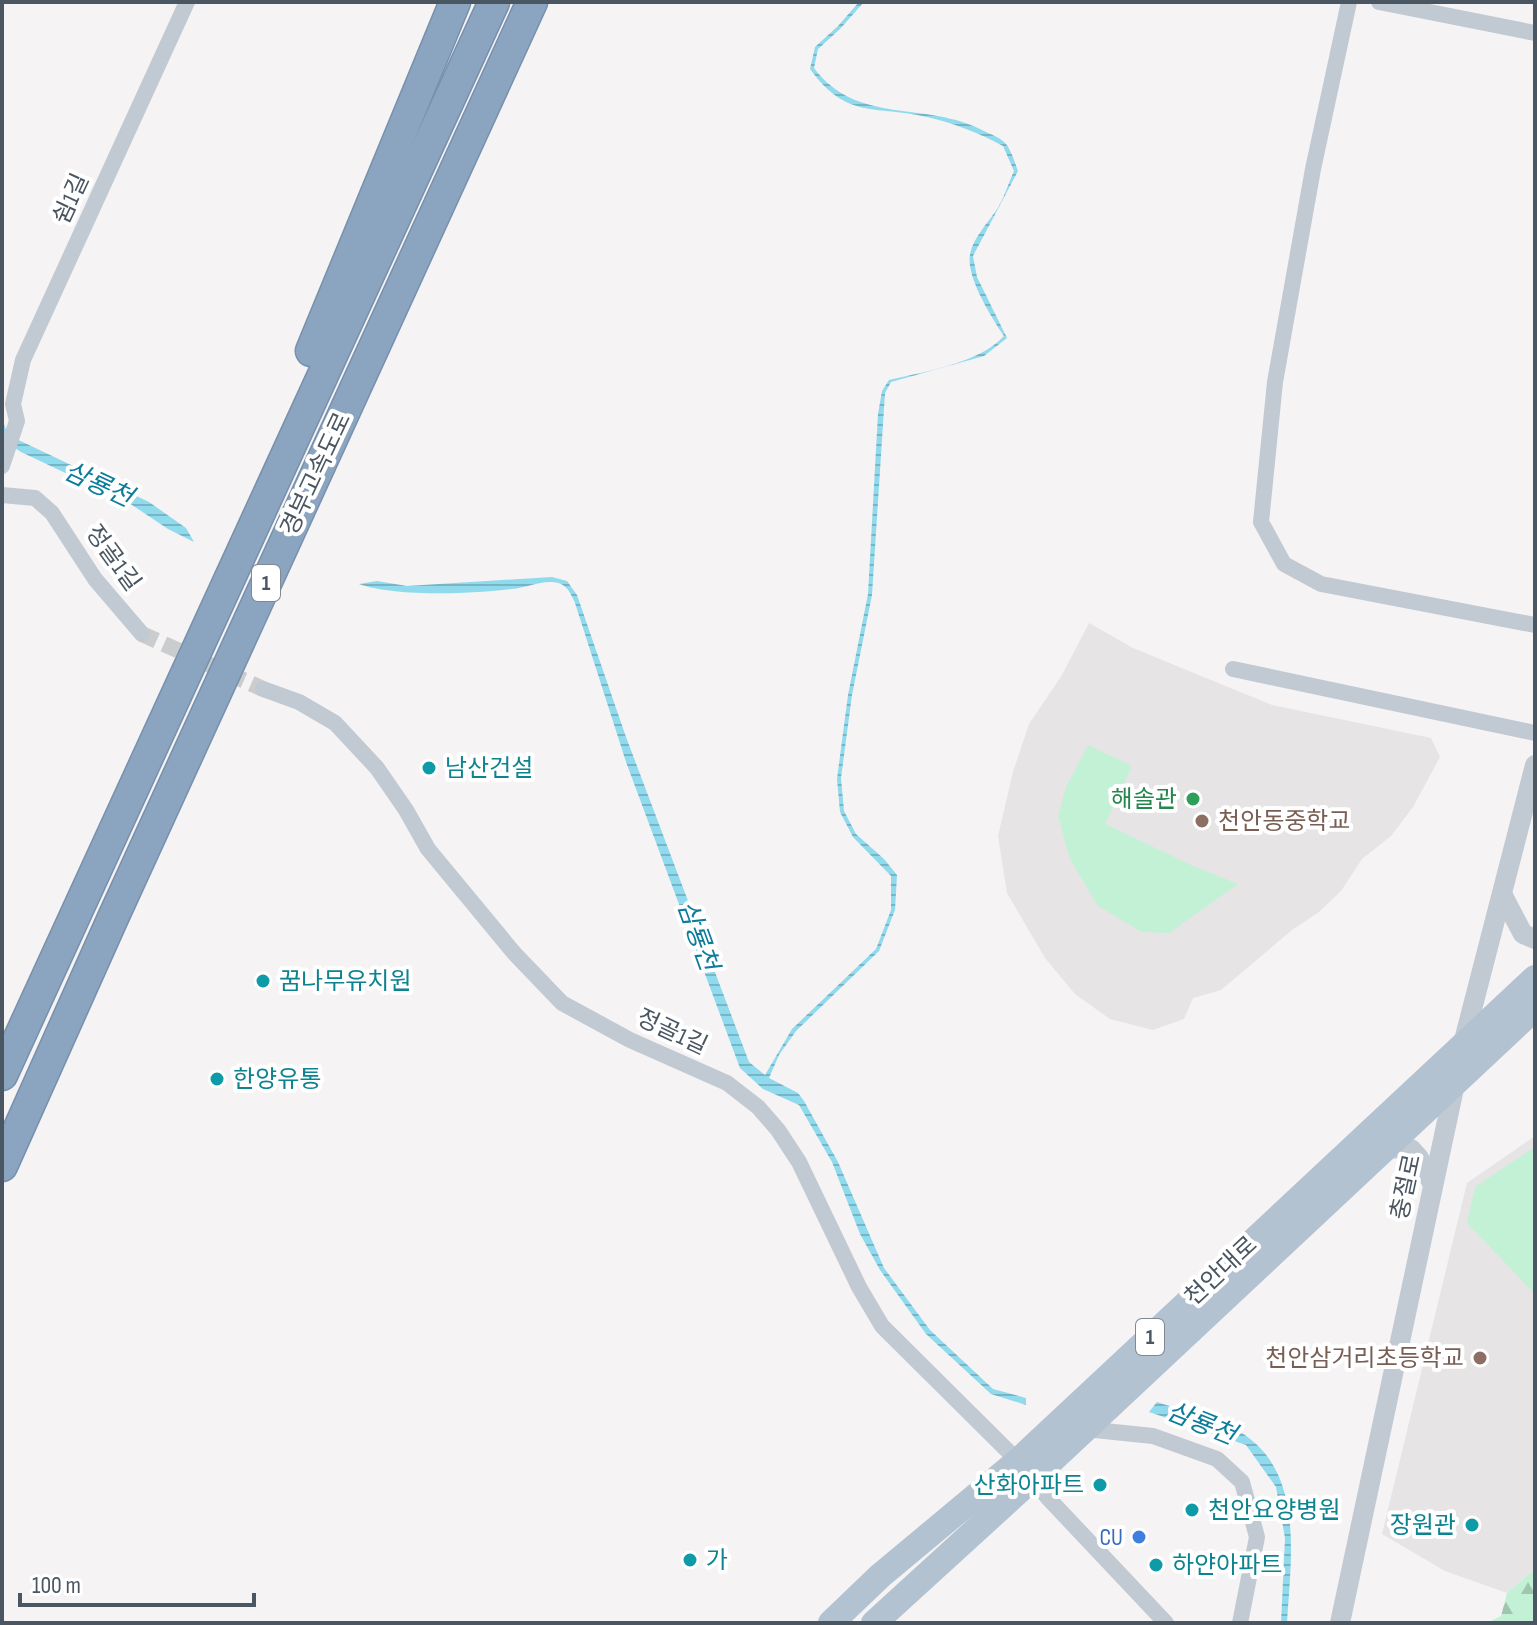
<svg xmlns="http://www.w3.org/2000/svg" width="1537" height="1625" font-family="'Sofia Sans Condensed','Noto Sans KR',sans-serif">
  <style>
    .education { fill: #e6e4e5 }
    .forest { fill: url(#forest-firs) }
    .pitch { fill: #c3f1d5 }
    .water { fill: url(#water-rules) }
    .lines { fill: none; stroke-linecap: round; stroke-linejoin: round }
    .minor-tunnel { stroke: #caccce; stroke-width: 16; stroke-dasharray: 16 8; stroke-linecap: butt }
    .motorway-casing { stroke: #7690ad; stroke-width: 33 }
    .minor { stroke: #c1cad2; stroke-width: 16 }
    .tertiary { stroke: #c1cad2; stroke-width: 20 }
    .primary { stroke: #b3c2d1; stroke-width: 26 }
    .motorway { stroke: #8ba5c1; stroke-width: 30 }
    .culture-dot { fill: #0f9aa8; stroke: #fff; stroke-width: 3 }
    .leisure-dot { fill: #2e9e5b; stroke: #fff; stroke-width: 3 }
    .education-dot { fill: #8d6e63; stroke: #fff; stroke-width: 3 }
    .shop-dot { fill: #3f7fe0; stroke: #fff; stroke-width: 3 }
    .labels { text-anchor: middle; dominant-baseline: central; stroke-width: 8; stroke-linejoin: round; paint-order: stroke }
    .shield { fill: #fff; stroke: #808990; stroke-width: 2 }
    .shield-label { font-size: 22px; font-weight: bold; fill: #4a5661 }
    .street-label { font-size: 24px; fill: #4a5661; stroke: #fff }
    .culture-label { font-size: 24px; fill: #0d838f; stroke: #fff; text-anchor: start }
    .leisure-label { font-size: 24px; fill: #27864d; stroke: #fff; text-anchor: end }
    .education-label { font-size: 24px; fill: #785e54; stroke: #fff; text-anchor: start }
    .shop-label { font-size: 24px; fill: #366cbe; stroke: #fff; text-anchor: end }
    .water-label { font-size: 26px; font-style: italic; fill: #0c7c9b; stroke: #fff }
  </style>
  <defs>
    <pattern id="forest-firs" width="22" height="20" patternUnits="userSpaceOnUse" patternTransform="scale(2)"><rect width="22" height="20" fill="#c3f1d5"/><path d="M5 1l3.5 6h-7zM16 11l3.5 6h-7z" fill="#a0c6b0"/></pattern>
    <pattern id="water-rules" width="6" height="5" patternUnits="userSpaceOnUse" patternTransform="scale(2)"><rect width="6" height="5" fill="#90daee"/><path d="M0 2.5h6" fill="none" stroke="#78b4c4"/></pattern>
  </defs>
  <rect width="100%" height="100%" fill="#f5f3f3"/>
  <g class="education">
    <polygon points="1089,623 1133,648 1272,705 1431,738 1440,757 1413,807 1391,836 1362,859 1341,891 1319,912 1292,930 1221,990 1193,998 1184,1019 1153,1030 1110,1019 1075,994 1045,958 1007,893 998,836 1013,772 1029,724 1062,675"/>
    <polygon points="1535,1136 1535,1569 1507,1593 1445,1571 1382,1534 1467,1183"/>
  </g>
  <polygon class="forest" points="1535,1569 1535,1623 1487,1623 1501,1616 1507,1593"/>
  <g class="pitch">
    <polygon points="1088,745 1132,766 1105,824 1191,865 1238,884 1169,933 1142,932 1098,906 1070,859 1058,816 1066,787"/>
    <polygon points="1535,1147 1535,1294 1467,1223 1475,1187"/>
  </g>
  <g class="water">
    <path d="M859,2h5l-24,27 -22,20 -4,19c43,58 112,32 170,63 6,3 17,7 21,12 6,6 10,20 13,28l-45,85 4,21 30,61 -23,18 -93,26 -6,11 -13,202 -20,100 -11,83 3,33 12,23 28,25 13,16 -2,35 -16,41 -83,80 -17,24 -10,23 29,15 6,8 34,61 46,106 46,62 63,59 33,9v7l-35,-11 -65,-60 -46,-64 -20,-36 -28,-72 -33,-57 -36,-16 -23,-21 -114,-306 -51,-159c-3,-7 -7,-16 -14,-19 -15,-6 -34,4 -49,5 -39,5 -117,8 -153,-5l18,-3 30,5 145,-9 15,4 10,14 49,142 123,325 16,13 27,-46 84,-80 15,-39v-34l-38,-39 -13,-25 -3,-33 11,-84 20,-101 10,-180 4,-23 7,-11c34,-8 91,-17 115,-44 -12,-18 -38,-59 -34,-81 3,-18 20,-34 29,-49 6,-11 10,-24 15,-35l-11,-25c-24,-13 -49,-23 -76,-29 -52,-12 -80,3 -117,-48l5,-22 23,-21z"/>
    <polygon points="2,419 8,435 149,502 186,528 194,542 168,529 129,503 21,452 4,441"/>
    <path d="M1157,1402c24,8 53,14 76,26 73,37 58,128 54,195h-6l4,-85 -9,-51 -30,-42 -97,-33z"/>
  </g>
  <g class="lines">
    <polyline class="minor-tunnel" points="142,634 263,689"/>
    <g class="motorway-casing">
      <g id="motorway">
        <polyline points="311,351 455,2"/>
        <polyline points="2,1075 494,2"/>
        <polyline points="2,1166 112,920 532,2"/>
      </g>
    </g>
    <g class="minor">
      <polyline points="1349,2 1313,169 1275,382 1261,522 1284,564 1321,584 1535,625"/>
      <polyline points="1379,2 1535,33"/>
      <polyline points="2,466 17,421 13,404 23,360 187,2"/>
      <polyline points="2,495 35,498 52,513 95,579 142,634"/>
      <polyline points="1233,669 1535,733"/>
      <polyline points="263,689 299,702 335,723 377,768 406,810 428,849 514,953 562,1003 630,1040 727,1083 758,1107 778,1130 799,1162 859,1287 882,1326 1018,1461 1048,1498 1166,1623"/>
      <polyline points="1085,1429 1153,1436 1217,1459 1242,1482 1257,1537 1240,1623"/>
    </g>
    <g class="tertiary">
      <polyline points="1502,894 1523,934 1535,939"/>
      <polyline points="1462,1048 1535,765"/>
      <polyline points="1384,1148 1411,1149 1419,1158 1433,1185"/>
      <polyline points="1340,1623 1456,1079"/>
    </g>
    <g class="primary">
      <polyline points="831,1623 880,1576 1018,1461 1535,978"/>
      <polyline points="874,1623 1033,1478 1535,1008"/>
    </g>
    <use href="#motorway" class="motorway"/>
  </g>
  <g class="culture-dot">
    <circle cx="429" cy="768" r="8"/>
    <circle cx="263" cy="981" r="8"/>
    <circle cx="217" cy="1079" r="8"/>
    <circle cx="1100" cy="1485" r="8"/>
    <circle cx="1192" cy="1510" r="8"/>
    <circle cx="1472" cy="1525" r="8"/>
    <circle cx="690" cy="1560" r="8"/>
    <circle cx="1156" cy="1565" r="8"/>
  </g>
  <circle class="leisure-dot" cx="1193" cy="799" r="8"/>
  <g class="education-dot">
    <circle cx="1202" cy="821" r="8"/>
    <circle cx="1480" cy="1358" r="8"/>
  </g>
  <circle class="shop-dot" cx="1139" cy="1537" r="8"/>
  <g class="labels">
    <g class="shield">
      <rect x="252" y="565" width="28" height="36" rx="6"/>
      <rect x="1136" y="1319" width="28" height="36" rx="6"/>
    </g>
    <g class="shield-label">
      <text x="266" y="583">1</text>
      <text x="1150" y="1337">1</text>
    </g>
    <g class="street-label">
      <text transform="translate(71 199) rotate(-65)">쉼1길</text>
      <text transform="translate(316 474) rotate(-65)">경부고속도로</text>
      <text transform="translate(113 558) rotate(54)">정골1길</text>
      <text transform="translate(672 1032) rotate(25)">정골1길</text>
      <text transform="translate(1406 1187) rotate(-78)">충절로</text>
      <text transform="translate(1221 1271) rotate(-43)">천안대로</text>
    </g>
    <g class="culture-label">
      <text x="445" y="768">남산건설</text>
      <text x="279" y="981">꿈나무유치원</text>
      <text x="233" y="1079">한양유통</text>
      <text x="1084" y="1485" text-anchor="end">산화아파트</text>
      <text x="1208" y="1510">천안요양병원</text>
      <text x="1456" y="1525" text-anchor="end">장원관</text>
      <text x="706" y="1560">가</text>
      <text x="1172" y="1565">하얀아파트</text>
    </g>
    <g class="leisure-label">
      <text x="1177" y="799">해솔관</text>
    </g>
    <g class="education-label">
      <text x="1218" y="821">천안동중학교</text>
      <text x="1464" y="1358" text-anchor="end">천안삼거리초등학교</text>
    </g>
    <g class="shop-label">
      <text x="1123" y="1537">CU</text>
    </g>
    <g class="water-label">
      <text transform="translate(98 485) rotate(25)">삼룡천</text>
      <text transform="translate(697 936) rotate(70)">삼룡천</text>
      <text transform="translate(1201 1424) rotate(22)">삼룡천</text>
    </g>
  </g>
  <rect width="1537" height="1625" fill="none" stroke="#4a5661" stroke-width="8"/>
  <path d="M20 1593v12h234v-12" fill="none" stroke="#4a5661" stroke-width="4"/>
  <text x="32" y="1593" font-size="24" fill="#4a5661" stroke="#ffffff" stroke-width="6" paint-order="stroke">100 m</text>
</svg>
